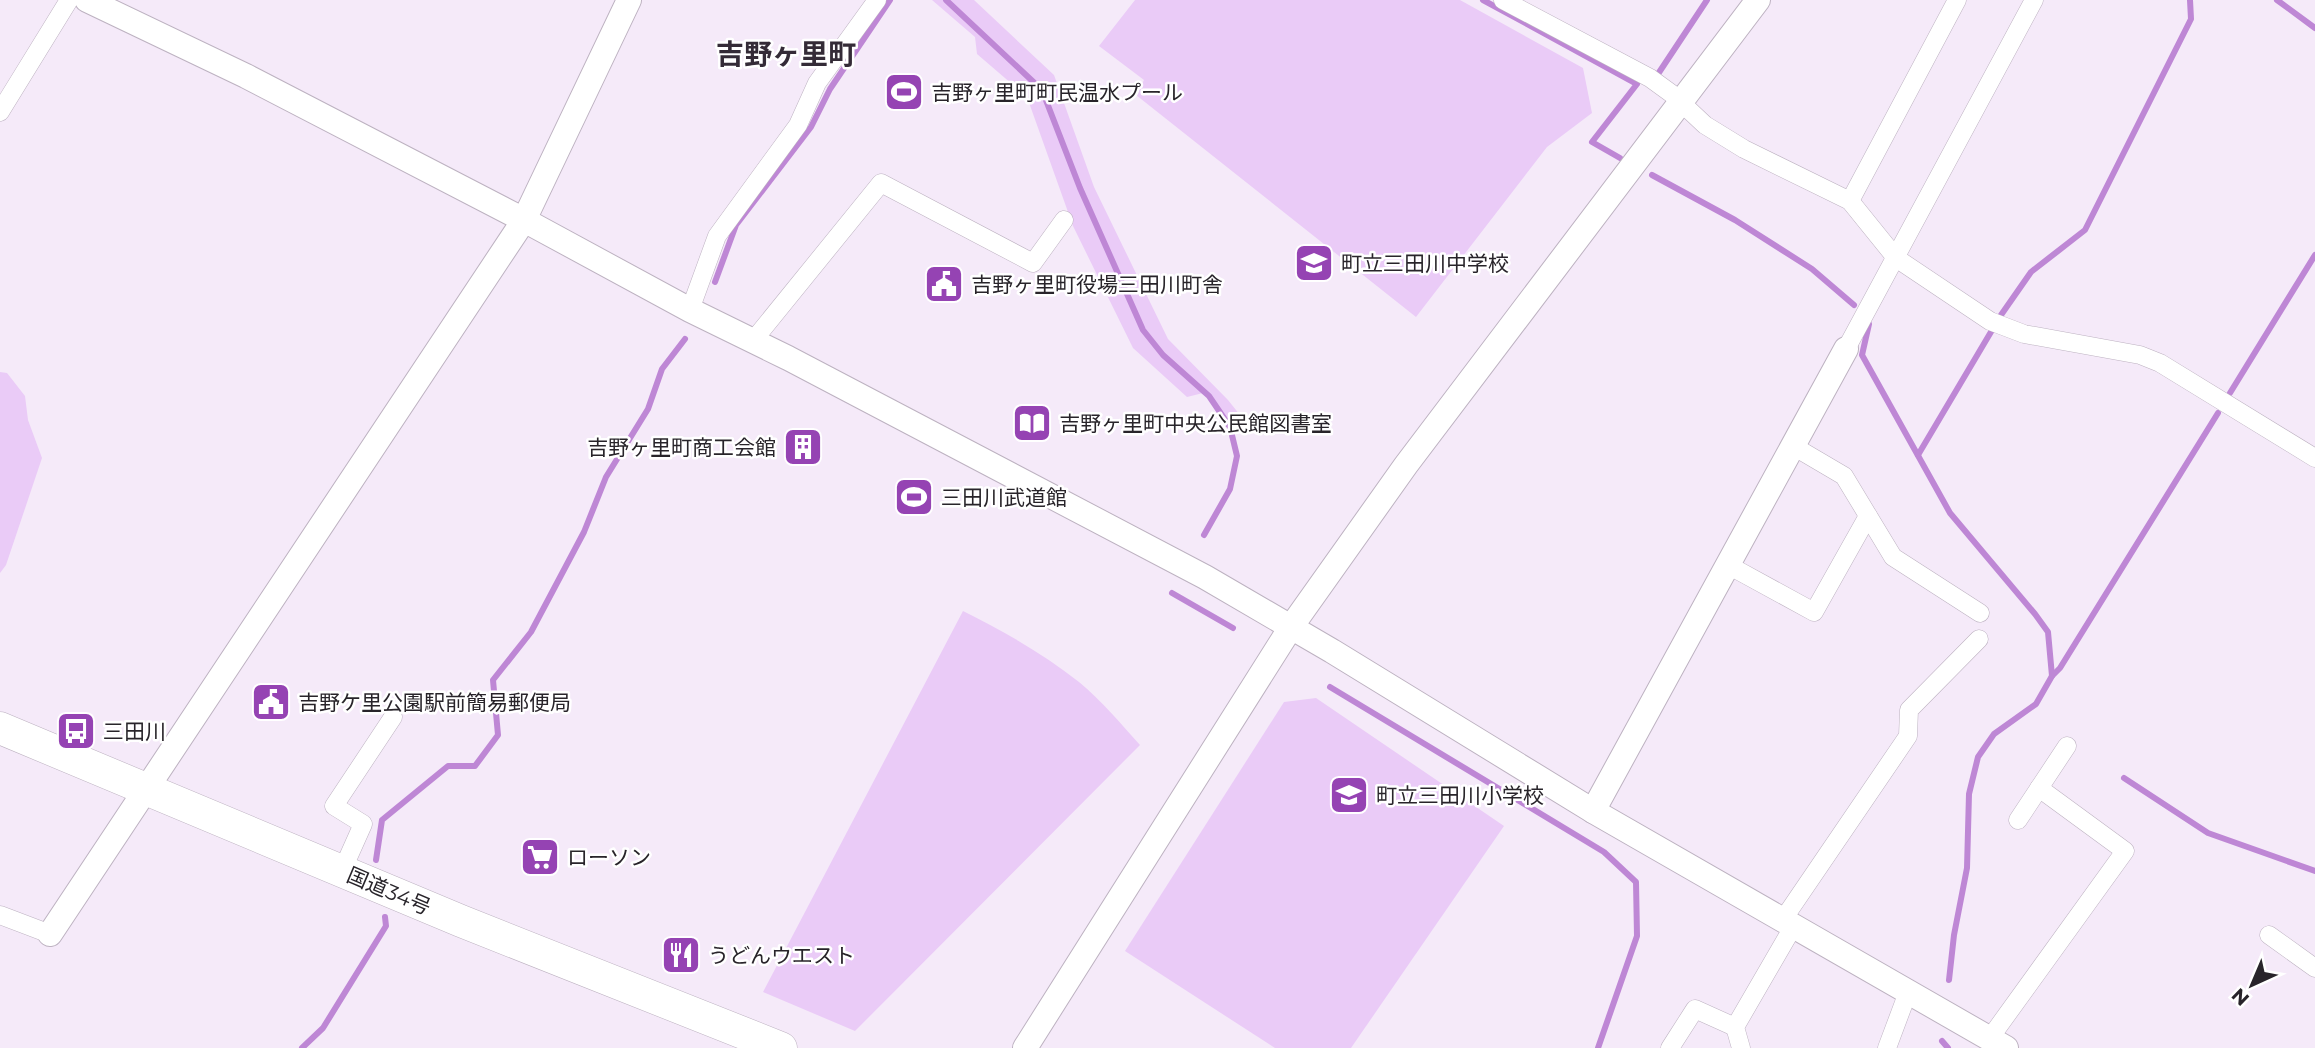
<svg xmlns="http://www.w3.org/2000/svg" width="2315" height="1048" font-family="Montserrat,'Noto Sans JP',sans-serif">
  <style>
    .green { fill: #eacbf7 }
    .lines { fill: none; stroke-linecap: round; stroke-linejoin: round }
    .stream { stroke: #be87d5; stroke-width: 6 }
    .street-casing { stroke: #bdb2c1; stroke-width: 19 }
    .secondary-casing { stroke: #bdb2c1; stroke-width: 26 }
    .highway-casing { stroke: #bdb2c1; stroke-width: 33 }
    .street { stroke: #fff; stroke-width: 18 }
    .secondary { stroke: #fff; stroke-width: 24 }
    .highway { stroke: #fff; stroke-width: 32 }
    .labels { text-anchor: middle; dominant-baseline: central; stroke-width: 5; stroke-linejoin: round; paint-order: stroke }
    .poi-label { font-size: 21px; fill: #28242a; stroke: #fff; text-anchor: start }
    .street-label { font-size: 21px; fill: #28242a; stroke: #fff }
    .district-label { font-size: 28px; font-weight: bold; fill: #342b37; stroke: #fff }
  </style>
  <rect width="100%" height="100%" fill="#f5eaf9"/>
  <g class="green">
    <polygon points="932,0 974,0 1054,75 1094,187 1168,339 1228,400 1244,420 1233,427 1207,392 1187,397 1133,348 1073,226 1027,97 977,54 975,37"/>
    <polygon points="1135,0 1460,0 1583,68 1592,113 1547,147 1416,317 1136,95 1144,80 1099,46"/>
    <polygon points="0,372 7,373 25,396 28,420 42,458 6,565 0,573"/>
    <path d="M963,611c40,20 81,43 116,71 23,19 42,42 61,63l-285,286 -92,-39z"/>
    <polygon points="1316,698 1504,826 1351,1048 1275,1048 1125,951 1284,702"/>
  </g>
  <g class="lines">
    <g class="stream">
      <polyline points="946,0 1042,90 1080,188 1143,330 1163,355 1209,396 1230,427 1237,456 1230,489 1204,535"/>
      <polyline points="1483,0 1637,84 1592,142 1620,158"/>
      <polyline points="2277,0 2315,28"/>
      <polyline points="1658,74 1707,0"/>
      <polyline points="1652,175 1735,220 1812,269 1854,305"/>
      <polyline points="715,282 736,225 811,127 830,89 890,0"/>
      <polyline points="1869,324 1862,355 1950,513 2035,614 2048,632 2052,676 2036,704 1994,734 1978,757 1969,794 1967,868 1954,935 1949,980"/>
      <polyline points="2230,393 2315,255"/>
      <polyline points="1918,455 2001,315 2031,272 2085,230 2191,19 2190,0"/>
      <polyline points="1172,593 1233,628"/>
      <polyline points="2052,676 2060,668 2218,413"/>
      <polyline points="1330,687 1604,852 1636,882 1637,936 1598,1048"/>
      <polyline points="2124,778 2208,833 2315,871"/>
      <polyline points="376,860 382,820 448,766 475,766 498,735 493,680 531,632 584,532 606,477 648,409 662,369 685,339"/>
      <polyline points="1942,1041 1948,1048"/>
      <polyline points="302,1048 323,1028 386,926 385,917"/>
    </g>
    <g class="street-casing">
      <g id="street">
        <polyline points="1503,0 1650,78 1672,94 1705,125 1744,149 1850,201 1896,258 1990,321 2024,334 2140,355 2160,363 2315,458"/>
        <polyline points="0,112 69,0"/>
        <polyline points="1850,201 1957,0"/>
        <polyline points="690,310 717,236 798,125 817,83 877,0"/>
        <polyline points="752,342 881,183 1033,263 1064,220"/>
        <polyline points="1846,349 2034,0"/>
        <polyline points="1793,446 1844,476 1893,557 1980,613"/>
        <polyline points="1728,565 1814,612 1868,516"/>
        <polyline points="2018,820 2067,746"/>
        <polyline points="342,871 363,824 334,806 393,717"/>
        <polyline points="0,915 50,934"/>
        <polyline points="1782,921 1908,736 1909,710 1979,639"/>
        <polyline points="2269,935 2315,968"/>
        <polyline points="1990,1038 2125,851 2039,788"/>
        <polyline points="1670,1048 1695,1009 1735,1027"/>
        <polyline points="1741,1048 1735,1027 1793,927"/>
        <polyline points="1887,1048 1908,992"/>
      </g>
    </g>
    <g class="secondary-casing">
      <g id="secondary">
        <polyline points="87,0 246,76 524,220 690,310 788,358 1205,577 1332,651 1593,811 2006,1048"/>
        <polyline points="1593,811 1846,349"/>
        <polyline points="50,934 524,220 629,0"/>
        <polyline points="1025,1048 1291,627 1406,465 1758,0"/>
      </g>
    </g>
    <g class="highway-casing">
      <polyline id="highway" points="0,728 461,921 781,1048"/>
    </g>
    <use href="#street" class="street"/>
    <use href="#secondary" class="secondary"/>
    <use href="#highway" class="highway"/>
  </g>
  <defs>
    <g id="stadium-square" transform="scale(2.0125)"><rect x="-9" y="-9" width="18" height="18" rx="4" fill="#9543b3" stroke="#fff"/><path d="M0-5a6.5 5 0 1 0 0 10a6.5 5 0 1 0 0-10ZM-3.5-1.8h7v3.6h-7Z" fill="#fff"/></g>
    <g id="school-square" transform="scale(2.0125)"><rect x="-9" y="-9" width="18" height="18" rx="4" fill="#9543b3" stroke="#fff"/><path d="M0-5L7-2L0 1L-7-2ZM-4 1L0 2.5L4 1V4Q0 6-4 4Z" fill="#fff"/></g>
    <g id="civic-square" transform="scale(2.0125)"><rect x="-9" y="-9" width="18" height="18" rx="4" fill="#9543b3" stroke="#fff"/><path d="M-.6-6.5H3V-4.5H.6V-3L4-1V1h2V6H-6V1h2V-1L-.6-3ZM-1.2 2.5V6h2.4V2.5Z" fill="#fff"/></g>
    <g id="library-square" transform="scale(2.0125)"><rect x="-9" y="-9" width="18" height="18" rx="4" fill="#9543b3" stroke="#fff"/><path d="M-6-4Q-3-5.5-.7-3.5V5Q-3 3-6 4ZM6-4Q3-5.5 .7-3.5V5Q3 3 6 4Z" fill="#fff"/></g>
    <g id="building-square" transform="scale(2.0125)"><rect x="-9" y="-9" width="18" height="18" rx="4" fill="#9543b3" stroke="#fff"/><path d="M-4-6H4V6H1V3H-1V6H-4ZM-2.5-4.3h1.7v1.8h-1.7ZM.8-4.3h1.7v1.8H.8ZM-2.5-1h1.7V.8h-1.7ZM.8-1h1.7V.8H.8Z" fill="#fff"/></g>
    <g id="bus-square" transform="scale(2.0125)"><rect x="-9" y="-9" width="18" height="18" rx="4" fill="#9543b3" stroke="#fff"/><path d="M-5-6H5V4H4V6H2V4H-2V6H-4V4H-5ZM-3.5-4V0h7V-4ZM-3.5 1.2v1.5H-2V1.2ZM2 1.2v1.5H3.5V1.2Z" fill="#fff"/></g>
    <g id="supermarket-square" transform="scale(2.0125)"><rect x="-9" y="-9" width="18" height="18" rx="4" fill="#9543b3" stroke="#fff"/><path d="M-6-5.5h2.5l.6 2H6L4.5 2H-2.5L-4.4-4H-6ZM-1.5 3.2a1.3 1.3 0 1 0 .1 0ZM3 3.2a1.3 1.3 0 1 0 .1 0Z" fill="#fff"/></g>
    <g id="restaurant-square" transform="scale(2.0125)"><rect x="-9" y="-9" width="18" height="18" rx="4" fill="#9543b3" stroke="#fff"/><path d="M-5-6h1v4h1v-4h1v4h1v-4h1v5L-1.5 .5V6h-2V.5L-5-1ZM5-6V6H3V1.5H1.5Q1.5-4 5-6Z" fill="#fff"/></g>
  </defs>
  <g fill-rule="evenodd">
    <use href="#stadium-square" x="904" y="92"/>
    <use href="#school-square" x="1314" y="263"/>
    <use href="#civic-square" x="944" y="284"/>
    <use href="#library-square" x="1032" y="423"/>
    <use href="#building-square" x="803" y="447"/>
    <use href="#stadium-square" x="914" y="497"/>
    <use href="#civic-square" x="271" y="702"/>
    <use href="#bus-square" x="76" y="731"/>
    <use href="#school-square" x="1349" y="795"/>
    <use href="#supermarket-square" x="540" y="857"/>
    <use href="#restaurant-square" x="681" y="955"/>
  </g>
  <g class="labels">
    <g class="poi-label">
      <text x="931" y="92">吉野ヶ里町町民温水プール</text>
      <text x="1341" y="263">町立三田川中学校</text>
      <text x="971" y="284">吉野ヶ里町役場三田川町舎</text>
      <text x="1059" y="423">吉野ヶ里町中央公民館図書室</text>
      <text x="776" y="447" text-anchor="end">吉野ヶ里町商工会館</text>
      <text x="941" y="497">三田川武道館</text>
      <text x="298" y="702">吉野ケ里公園駅前簡易郵便局</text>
      <text x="103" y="731">三田川</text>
      <text x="1376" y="795">町立三田川小学校</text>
      <text x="567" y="857">ローソン</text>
      <text x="708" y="955">うどんウエスト</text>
    </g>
    <g class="street-label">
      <text transform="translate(389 891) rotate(23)">国道34号</text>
    </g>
    <g class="district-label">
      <text x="786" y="54">吉野ヶ里町</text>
    </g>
  </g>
  <g transform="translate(2252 985) rotate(224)" stroke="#ffffff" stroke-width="5" paint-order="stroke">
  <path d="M0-5L12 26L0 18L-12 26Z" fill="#28242a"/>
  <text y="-10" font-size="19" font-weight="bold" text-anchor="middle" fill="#28242a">N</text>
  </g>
</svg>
